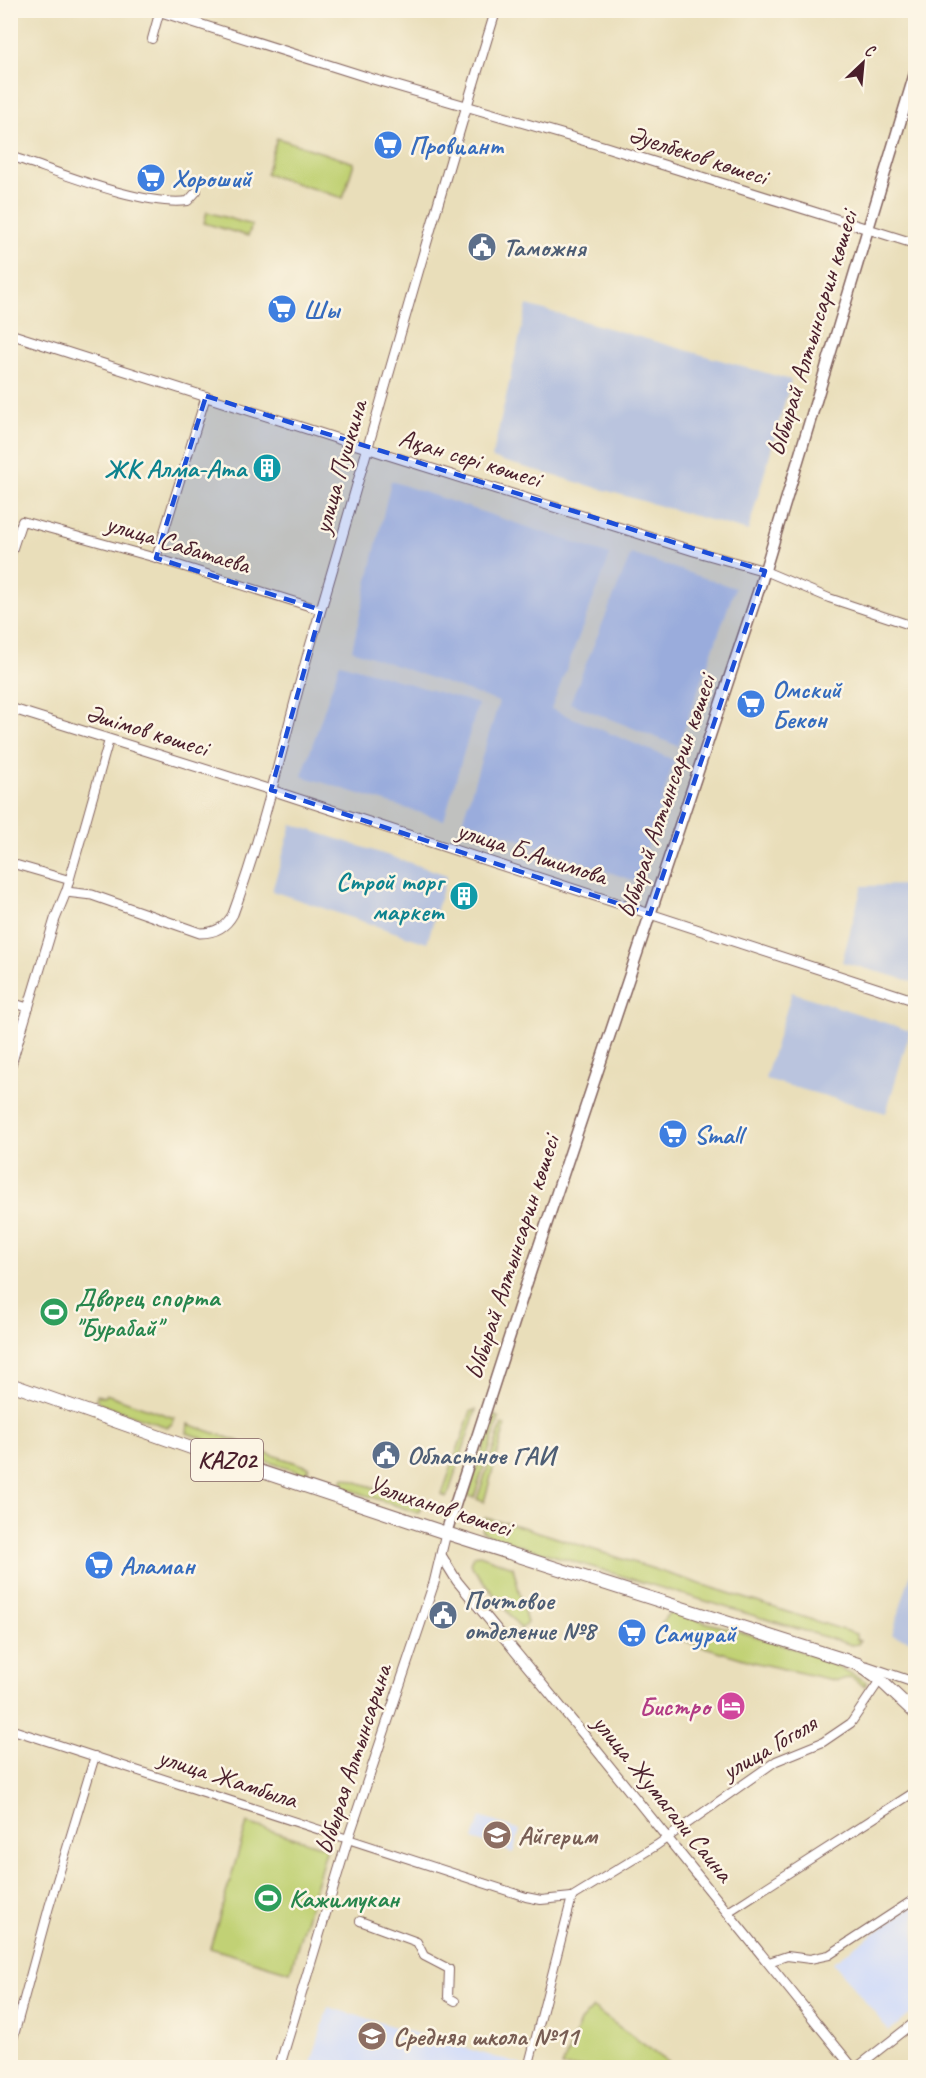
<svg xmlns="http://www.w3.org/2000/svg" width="926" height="2078" font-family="Caveat,sans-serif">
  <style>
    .built { fill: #cfdafa }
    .industrial { fill: #bac4de }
    .green { fill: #c1d174; stroke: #867850; stroke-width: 1.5 }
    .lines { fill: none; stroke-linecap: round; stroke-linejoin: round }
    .minor-casing { stroke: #82625d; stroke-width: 10 }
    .tertiary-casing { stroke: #82625d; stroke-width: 11 }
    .secondary-casing { stroke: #82625d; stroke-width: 13 }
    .trunk-casing { stroke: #82625d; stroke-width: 14 }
    .minor { stroke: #fff; stroke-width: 8 }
    .tertiary { stroke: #fff; stroke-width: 9 }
    .secondary { stroke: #fff; stroke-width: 10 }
    .trunk { stroke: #fff; stroke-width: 12 }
    .marked { fill: #1d4ed8; fill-opacity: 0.2; stroke: #1d4ed8; stroke-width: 4.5; stroke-dasharray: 12 8; stroke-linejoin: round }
    .labels { text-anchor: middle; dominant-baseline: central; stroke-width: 5; stroke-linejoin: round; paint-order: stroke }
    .shield { fill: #fcf5e5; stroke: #7f5f63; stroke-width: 1.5 }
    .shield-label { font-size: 24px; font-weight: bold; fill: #4a1f2b }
    .shop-label { font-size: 26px; font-weight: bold; fill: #366cbe; stroke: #fcf5e5; text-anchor: start }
    .street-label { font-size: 26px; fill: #4a1f2b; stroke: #fcf5e5 }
    .service-label { font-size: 26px; font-weight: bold; fill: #4e5e75; stroke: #fcf5e5; text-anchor: start }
    .culture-label { font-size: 26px; font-weight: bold; fill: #0d838f; stroke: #fcf5e5; text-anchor: end }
    .leisure-label { font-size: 26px; font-weight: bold; fill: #27864d; stroke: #fcf5e5; text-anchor: start }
    .hotel-label { font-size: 26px; font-weight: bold; fill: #b23c85; stroke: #fcf5e5; text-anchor: end }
    .education-label { font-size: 26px; font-weight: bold; fill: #785e54; stroke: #fcf5e5; text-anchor: start }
  </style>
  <rect width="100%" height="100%" fill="#fcf5e5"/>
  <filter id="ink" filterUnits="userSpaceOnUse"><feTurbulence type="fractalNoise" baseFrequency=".0167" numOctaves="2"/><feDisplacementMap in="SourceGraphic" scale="12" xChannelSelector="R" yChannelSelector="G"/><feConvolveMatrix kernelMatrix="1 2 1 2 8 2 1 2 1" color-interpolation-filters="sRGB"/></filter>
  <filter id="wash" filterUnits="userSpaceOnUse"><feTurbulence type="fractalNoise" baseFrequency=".008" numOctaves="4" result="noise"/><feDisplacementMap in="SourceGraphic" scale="24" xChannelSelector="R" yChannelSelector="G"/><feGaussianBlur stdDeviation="1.35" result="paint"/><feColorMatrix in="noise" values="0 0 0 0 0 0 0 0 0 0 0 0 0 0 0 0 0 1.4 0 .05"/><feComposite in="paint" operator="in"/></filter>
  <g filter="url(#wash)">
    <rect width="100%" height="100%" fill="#e9deba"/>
    <g class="built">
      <polygon points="480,1817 520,1830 513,1853 473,1839"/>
      <polygon points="915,1905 915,2011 889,2031 833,1962"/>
      <polygon points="328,2007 522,2065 521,2067 310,2067"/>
    </g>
    <g class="industrial">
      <polygon points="527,305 791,380 748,531 492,458"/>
      <polygon points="391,481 610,555 551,709 674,760 637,882 463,819 499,702 352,650"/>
      <polygon points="631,554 735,588 678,746 570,703"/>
      <polygon points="340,663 478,704 444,820 302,776"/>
      <polygon points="292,824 447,875 427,943 272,891"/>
      <polygon points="915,885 915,982 842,962 862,886"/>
      <polygon points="792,992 910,1031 886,1113 765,1079"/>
      <polygon points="915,1559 916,1642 915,1642 892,1635"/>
    </g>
    <g class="green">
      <polygon points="277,138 354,163 343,198 266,174"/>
      <polygon points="207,212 252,225 248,236 204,223"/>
      <polygon points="106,1394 174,1418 172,1424 167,1427 103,1405 96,1399 97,1395 104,1397"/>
      <polygon points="476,1410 449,1492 446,1497 442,1494 471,1411"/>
      <polygon points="494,1415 499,1418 474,1498 468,1496"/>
      <polygon points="188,1424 246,1444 245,1450 239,1452 187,1433"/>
      <polygon points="502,1424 505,1426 484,1502 477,1499"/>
      <polygon points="257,1450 309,1467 307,1473 305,1474 256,1458"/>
      <polygon points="345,1478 423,1504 418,1513 345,1488 342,1480"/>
      <polygon points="485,1518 523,1527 856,1634 856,1639 860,1641 858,1644 852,1645 492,1537 482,1531"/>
      <polygon points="477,1554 513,1567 527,1623 521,1629 473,1568 471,1563 474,1555"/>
      <path d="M672,1613c65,19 136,33 194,69l-1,5 -14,-10 -14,4 -80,-18 -82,-25 -16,-11 8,-12z"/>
      <polygon points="247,1823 327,1848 290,1972 210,1948"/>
      <polygon points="593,2008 675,2067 562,2067 580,2022"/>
    </g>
  </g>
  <g filter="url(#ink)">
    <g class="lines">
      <g class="minor-casing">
        <g id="minor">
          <polyline points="152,39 160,10"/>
          <path d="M10,156c47,15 131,51 178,45l9,-10"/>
          <polyline points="10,557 22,521 156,558 321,610"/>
          <polyline points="156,558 206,396"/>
          <polyline points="765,571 829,598 916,627"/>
          <polyline points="10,863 69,880"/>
          <polyline points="66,892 109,740"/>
          <polyline points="10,1002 29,1008"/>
          <polyline points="10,1729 526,1897 541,1900 572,1897"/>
          <polyline points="728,1912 916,1791"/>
          <polyline points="360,1921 417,1942 424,1956 449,1969 448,1997 455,2001"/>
          <polyline points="769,1962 787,1956 810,1959 829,1955 916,1898"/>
          <polyline points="10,2050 49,1907 95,1756"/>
          <polyline points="10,2064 19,2068"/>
          <polyline points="528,2068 572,1897 657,1845 776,1761 823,1742 851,1723 880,1680"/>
          <polyline points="856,2068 916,2021"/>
        </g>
      </g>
      <g class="tertiary-casing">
        <g id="tertiary">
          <polyline points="155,10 373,79 606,147 916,244"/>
          <polyline points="10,334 385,454 694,551 765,571"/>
          <polyline points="10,708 271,790 916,1001"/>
          <path d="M10,1068l45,-149 11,-27 26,3 108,38c16,0 26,-6 33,-19 32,-86 51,-176 76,-264 63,-213 121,-427 187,-640"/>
          <polyline points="441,1555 457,1581 594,1747 853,2068"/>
          <polyline points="866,1666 916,1683"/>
          <polyline points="279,2068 348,1839 434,1583 446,1533"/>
        </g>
      </g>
      <g class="secondary-casing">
        <polyline id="secondary" points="446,1533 531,1270 761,583 916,70"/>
      </g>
      <g class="trunk-casing">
        <polyline id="trunk" points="10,1384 211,1455 446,1533 858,1664 880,1680 916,1714"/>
      </g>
      <use href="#minor" class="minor"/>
      <use href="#tertiary" class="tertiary"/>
      <use href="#secondary" class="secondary"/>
      <use href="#trunk" class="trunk"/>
    </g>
  </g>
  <path class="marked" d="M206,396l559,175 -115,343 -379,-124 50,-180 -165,-52z"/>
  <defs>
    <g id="supermarket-disc" transform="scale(1.5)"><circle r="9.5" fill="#3f7fe0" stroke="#fcf5e5"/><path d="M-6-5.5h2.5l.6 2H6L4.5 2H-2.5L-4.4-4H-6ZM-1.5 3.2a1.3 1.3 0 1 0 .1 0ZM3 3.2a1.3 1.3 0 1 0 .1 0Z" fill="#fff"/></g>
    <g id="civic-disc" transform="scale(1.5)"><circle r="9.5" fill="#5c6f8a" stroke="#fcf5e5"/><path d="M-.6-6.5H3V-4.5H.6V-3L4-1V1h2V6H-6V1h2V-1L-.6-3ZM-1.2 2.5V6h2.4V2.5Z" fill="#fff"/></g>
    <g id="building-disc" transform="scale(1.5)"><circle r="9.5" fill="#0f9aa8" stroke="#fcf5e5"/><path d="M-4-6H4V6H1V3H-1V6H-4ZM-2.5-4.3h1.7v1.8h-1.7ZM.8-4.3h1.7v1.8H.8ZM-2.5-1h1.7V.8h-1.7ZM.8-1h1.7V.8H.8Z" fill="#fff"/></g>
    <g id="stadium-disc" transform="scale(1.5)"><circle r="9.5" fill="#2e9e5b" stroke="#fcf5e5"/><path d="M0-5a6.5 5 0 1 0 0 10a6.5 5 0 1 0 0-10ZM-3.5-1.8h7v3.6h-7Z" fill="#fff"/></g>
    <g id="hotel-disc" transform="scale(1.5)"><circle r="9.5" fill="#d1479c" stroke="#fcf5e5"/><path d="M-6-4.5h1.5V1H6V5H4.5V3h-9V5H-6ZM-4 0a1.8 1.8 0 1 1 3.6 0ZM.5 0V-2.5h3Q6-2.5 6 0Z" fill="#fff"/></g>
    <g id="school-disc" transform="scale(1.5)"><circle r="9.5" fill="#8d6e63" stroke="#fcf5e5"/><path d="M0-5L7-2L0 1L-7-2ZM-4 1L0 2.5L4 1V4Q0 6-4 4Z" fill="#fff"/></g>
  </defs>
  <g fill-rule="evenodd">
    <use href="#supermarket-disc" x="388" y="145"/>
    <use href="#supermarket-disc" x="151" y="178"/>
    <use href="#civic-disc" x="482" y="247"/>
    <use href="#supermarket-disc" x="282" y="309"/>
    <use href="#building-disc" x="267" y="468"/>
    <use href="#supermarket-disc" x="751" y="704"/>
    <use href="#building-disc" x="464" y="896"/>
    <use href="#supermarket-disc" x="673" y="1134"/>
    <use href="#stadium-disc" x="54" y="1312"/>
    <use href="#civic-disc" x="386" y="1455"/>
    <use href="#supermarket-disc" x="99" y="1565"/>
    <use href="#civic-disc" x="443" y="1615"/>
    <use href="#supermarket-disc" x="632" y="1633"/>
    <use href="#hotel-disc" x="731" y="1706"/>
    <use href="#school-disc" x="497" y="1835"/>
    <use href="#stadium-disc" x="268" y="1898"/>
    <use href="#school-disc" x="372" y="2036"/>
  </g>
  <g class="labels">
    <rect class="shield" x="191" y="1439" width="72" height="42" rx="4.5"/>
    <g class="shield-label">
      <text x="227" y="1460">KАZ02</text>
    </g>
    <g class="shop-label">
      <text x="409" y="145">Провиант</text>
      <text x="172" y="178">Хороший</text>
      <text x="303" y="309">Шы</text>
      <text x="772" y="689">Омский<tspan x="772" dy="30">Бекон</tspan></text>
      <text x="694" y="1134">Small</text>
      <text x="120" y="1565">Аламан</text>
      <text x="653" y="1633">Самурай</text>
    </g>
    <g class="street-label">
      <text transform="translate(698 155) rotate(18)">Әуелбеков көшесі</text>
      <text transform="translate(812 333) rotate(-73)">Ыбырай Алтынсарин көшесі</text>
      <text transform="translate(470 458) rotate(17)">Ақан сері көшесі</text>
      <text transform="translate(340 467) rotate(-74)">улица Пушкина</text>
      <text transform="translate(178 544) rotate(17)">улица Сабатаева</text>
      <text transform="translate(147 730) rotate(17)">Әшімов көшесі</text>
      <text transform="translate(666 796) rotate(-71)">Ыбырай Алтынсарин көшесі</text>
      <text transform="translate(532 853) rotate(18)">улица Б.Ашимова</text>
      <text transform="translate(512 1257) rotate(-72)">Ыбырай Алтынсарин көшесі</text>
      <text transform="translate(440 1506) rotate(18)">Уәлиханов көшесі</text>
      <text transform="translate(769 1747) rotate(-30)">улица Гоголя</text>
      <text transform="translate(353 1759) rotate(-72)">Ыбырая Алтынсарина</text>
      <text transform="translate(228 1778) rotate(18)">улица Жамбыла</text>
      <text transform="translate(663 1798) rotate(51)">улица Жумагали Саина</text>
    </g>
    <g class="service-label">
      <text x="503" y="247">Таможня</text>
      <text x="407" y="1455">Областное ГАИ</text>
      <text x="464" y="1600">Почтовое<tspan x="464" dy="30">отделение №8</tspan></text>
    </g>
    <g class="culture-label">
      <text x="246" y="468">ЖК Алма-Ата</text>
      <text x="443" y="881">Строй торг<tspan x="443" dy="30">маркет</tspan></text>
    </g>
    <g class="leisure-label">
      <text x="75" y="1297">Дворец спорта<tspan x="75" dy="30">"Бурабай"</tspan></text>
      <text x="289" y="1898">Кажимукан</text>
    </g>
    <g class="hotel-label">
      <text x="710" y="1706">Бистро</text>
    </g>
    <g class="education-label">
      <text x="518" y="1835">Айгерим</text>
      <text x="393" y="2036">Средняя школа №11</text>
    </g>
  </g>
  <rect width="926" height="2078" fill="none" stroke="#fcf5e5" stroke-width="36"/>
  <g transform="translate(863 63) rotate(26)" stroke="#fcf5e5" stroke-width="4.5" paint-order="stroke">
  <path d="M0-4.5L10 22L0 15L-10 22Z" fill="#4a1f2b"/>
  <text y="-9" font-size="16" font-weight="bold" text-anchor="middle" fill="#4a1f2b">С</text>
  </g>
</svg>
